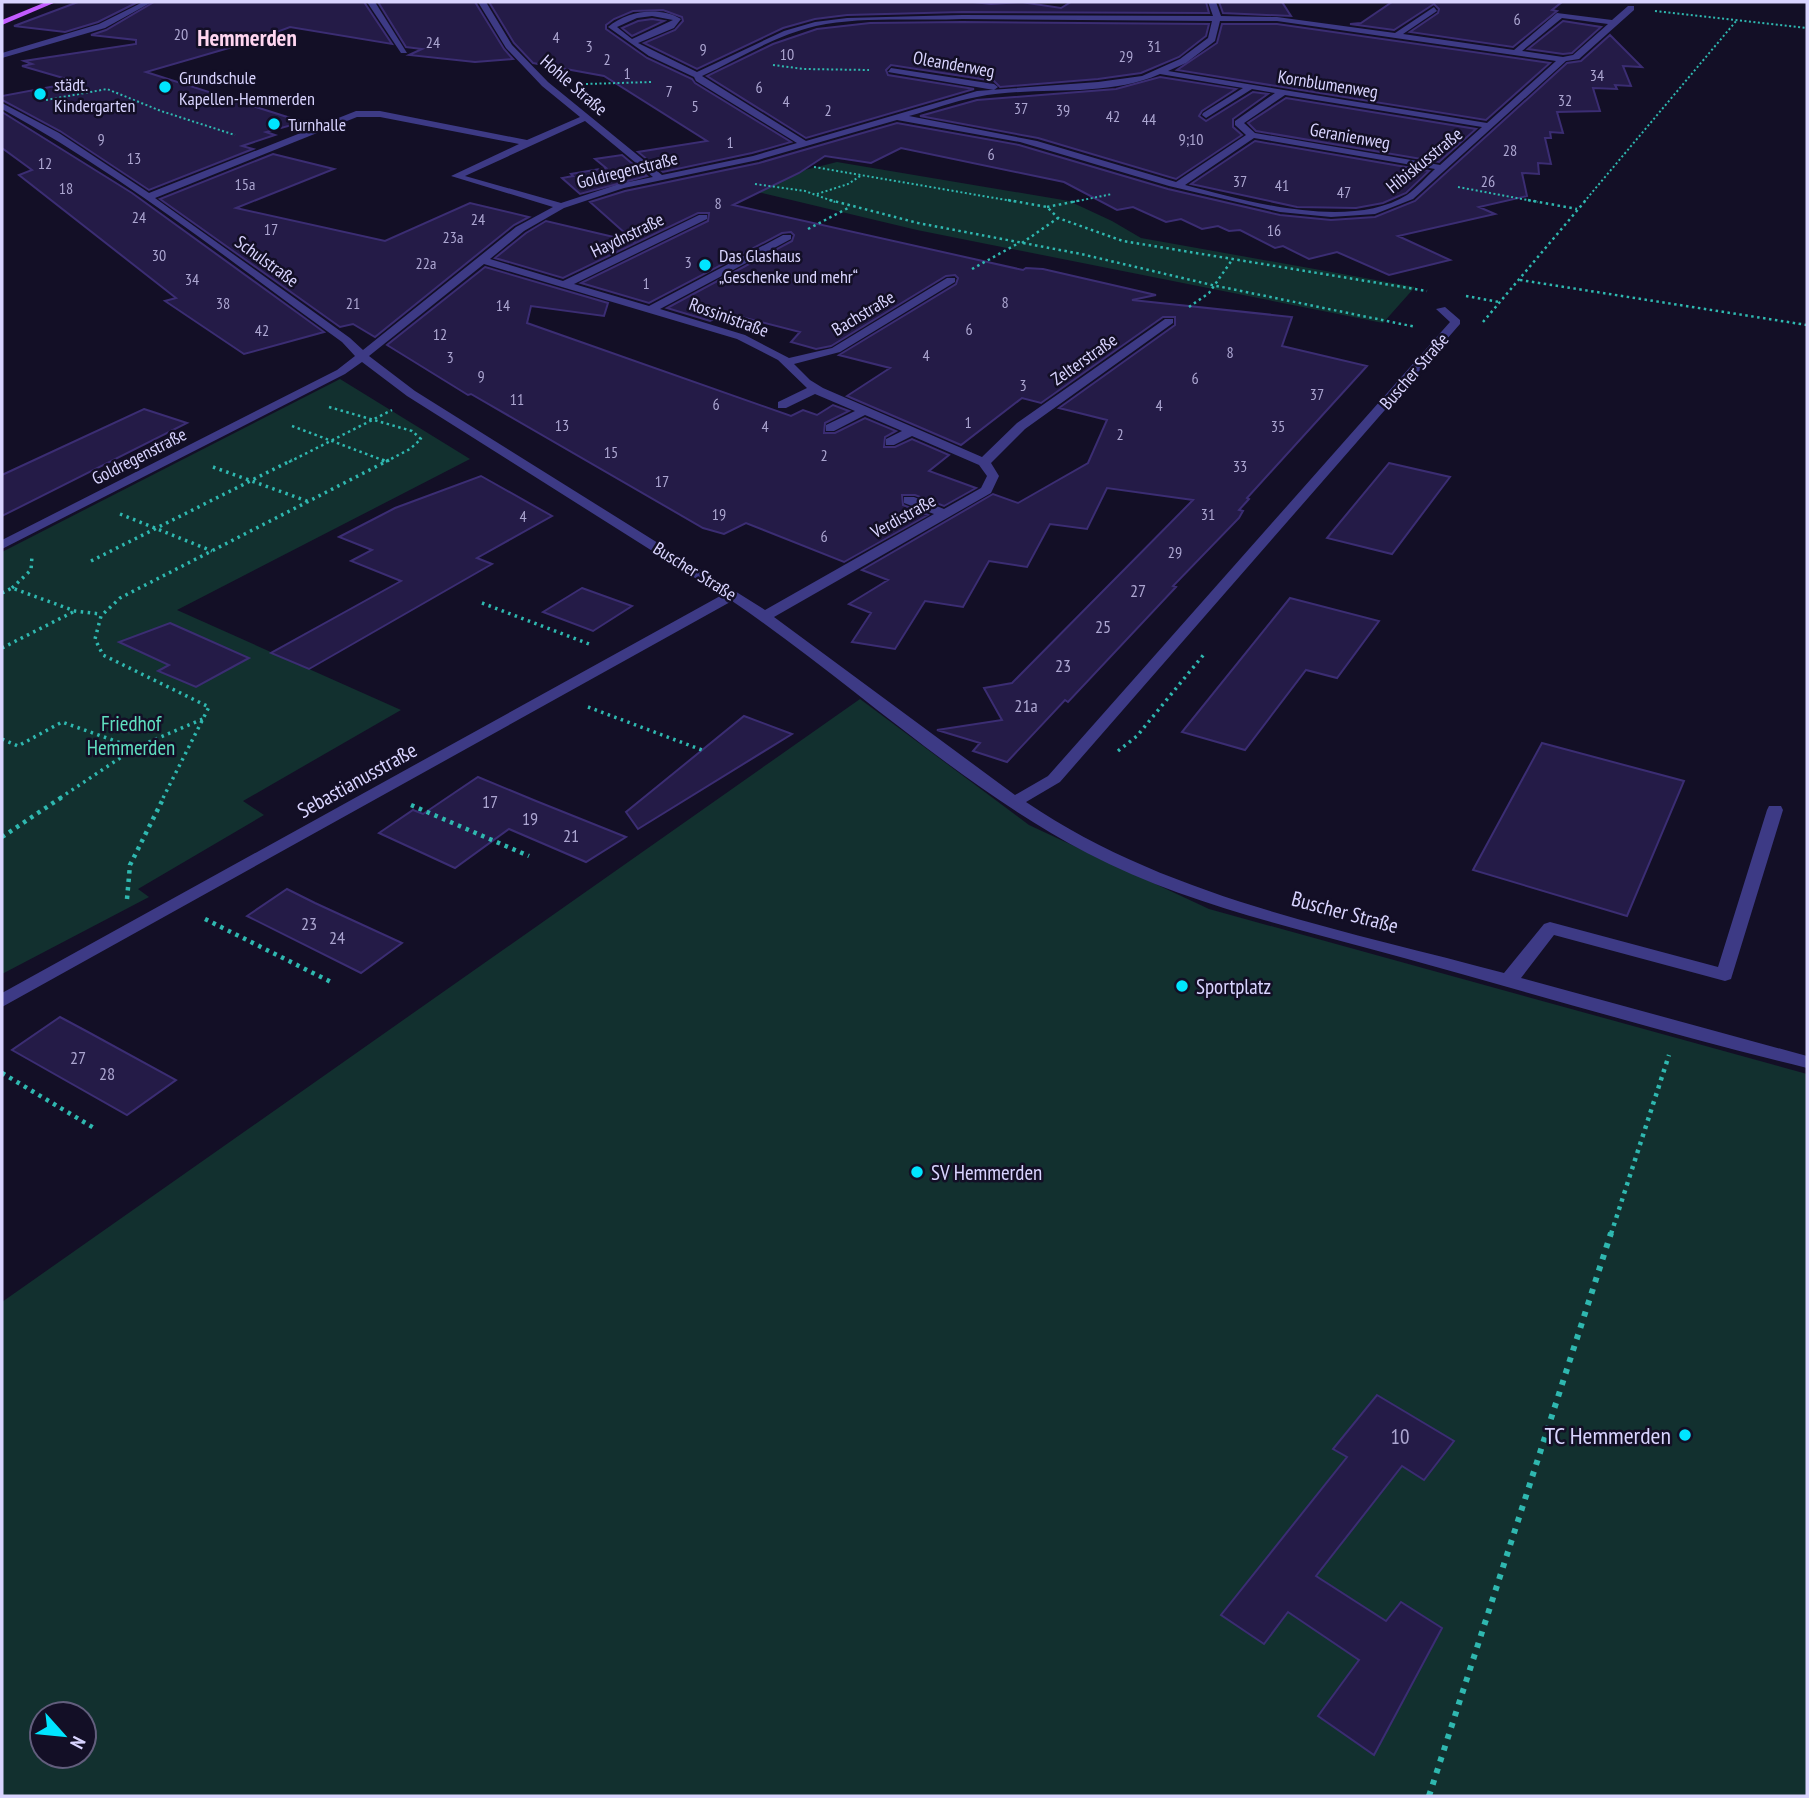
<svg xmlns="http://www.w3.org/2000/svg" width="1809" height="1798" font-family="'PT Sans Narrow',sans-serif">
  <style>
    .green { fill: #12302f; fill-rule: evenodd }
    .building { fill: #241b47; stroke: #3b2d73; stroke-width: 2 }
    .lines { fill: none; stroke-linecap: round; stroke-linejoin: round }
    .path-far4 { stroke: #2fb8b0; stroke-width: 2; stroke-dasharray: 2 2.5; stroke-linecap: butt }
    .path-far3 { stroke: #2fb8b0; stroke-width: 2.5; stroke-dasharray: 2.5 3.5; stroke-linecap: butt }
    .path-far2 { stroke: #2fb8b0; stroke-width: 3.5; stroke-dasharray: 2.5 4.5; stroke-linecap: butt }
    .path-far1 { stroke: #2fb8b0; stroke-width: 4.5; stroke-dasharray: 3.5 5; stroke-linecap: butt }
    .path { stroke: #2fb8b0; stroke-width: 6; stroke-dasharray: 5 7; stroke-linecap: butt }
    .minor { fill: #3d3a85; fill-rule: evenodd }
    .major { fill: #c25bff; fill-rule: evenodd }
    .poi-dot { fill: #00e5ff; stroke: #130f26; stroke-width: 2.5 }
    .labels { text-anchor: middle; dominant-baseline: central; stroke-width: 5; stroke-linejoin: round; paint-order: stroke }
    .far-number-label { font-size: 16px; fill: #aca6d1 }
    .far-street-label { font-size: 18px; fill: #d9d4ff; stroke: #130f26 }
    .far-poi-label { font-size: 18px; fill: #d9d4ff; stroke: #130f26; text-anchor: start }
    .number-label { font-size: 18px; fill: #aca6d1 }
    .park-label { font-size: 21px; fill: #5fe0c0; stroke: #130f26 }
    .street-label { font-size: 21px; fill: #d9d4ff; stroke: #130f26 }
    .poi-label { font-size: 21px; fill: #d9d4ff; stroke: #130f26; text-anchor: start }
    .near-number-label { font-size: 21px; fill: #aca6d1 }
    .far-district-label { font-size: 23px; font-weight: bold; fill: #ffd6f0; stroke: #130f26 }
    .near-poi-label { font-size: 24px; fill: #d9d4ff; stroke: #130f26; text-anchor: end }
  </style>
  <rect width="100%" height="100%" fill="#130f26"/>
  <g class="green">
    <polygon points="837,162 1069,201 1112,221 1141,238 1415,287 1383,323 917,230 737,187"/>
    <polygon points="340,379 470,459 177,610 401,710 243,801 264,815 138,889 149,897 2,974 2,552"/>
    <path d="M860,699l169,126 180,84 598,165v722h-1805v-494zM42,1714h42v42h-42z"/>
  </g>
  <g class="building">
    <polygon points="78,2 138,2 98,22 65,32 14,26"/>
    <polygon points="154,2 364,2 392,44 290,27 253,41 146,72 303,122 266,132 275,135 242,146 253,149 149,190 60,131 2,100 2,96 77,82 22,66 32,64 24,61 136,44 136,40 91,35 106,30"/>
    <polygon points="378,2 475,2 504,49 513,59 475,62 409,55 422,49 406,47"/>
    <polygon points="489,2 973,2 991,4 1021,2 1061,8 1071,2 1206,2 1209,13 962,12 847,15 815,19 783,28 697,69 644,43 675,30 683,21 682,17 663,10 633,11 614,19 606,25 606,29 647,58 692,79 695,83 791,142 752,153 663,172 638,152 707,141 604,76 533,63 514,43"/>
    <polygon points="1219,2 1282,2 1291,16 1223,13"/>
    <polygon points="1392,2 1562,2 1552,10 1557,11 1513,47 1410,32 1438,13 1439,9 1434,4 1394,30 1350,24 1361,23"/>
    <polygon points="652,19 664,21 632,36 622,28 638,21"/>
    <polygon points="1563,21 1601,27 1572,53 1563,54 1528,49"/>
    <polygon points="962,22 1209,24 1206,36 1179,57 1141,73 1098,79 1000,87 994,81 891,65 886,70 888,75 974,89 806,138 707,76 773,44 817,29 870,23"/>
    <polygon points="1222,24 1277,24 1550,63 1486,120 1177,70 1217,43"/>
    <polygon points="1610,35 1642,67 1623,66 1631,86 1615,85 1617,89 1593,88 1600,111 1557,112 1563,133 1550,132 1551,138 1545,138 1551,164 1538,163 1539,174 1522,173 1527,196 1479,207 1495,214 1398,236 1450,260 1389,275 1337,252 1309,259 1283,246 1275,248 1240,230 1229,231 1218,226 1202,229 1181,219 1166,222 1133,207 1117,210 1064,182 901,148 871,163 825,156 799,173 733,205 1023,270 1026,268 1043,269 1156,295 1132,300 1292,317 1282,346 1367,366 1247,498 1249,499 1239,510 1243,511 1239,518 1173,586 1176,587 1068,702 1065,700 1007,762 973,751 980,743 937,730 1002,720 984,688 1012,683 1193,500 1107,488 1087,529 1050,524 1027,567 989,561 963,607 925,601 895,649 852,642 871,613 849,604 888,580 862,570 993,494 1018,503 1088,463 1107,420 1059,408 1175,325 1175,317 1163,317 1041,403 1022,398 961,445 847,396 890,368 839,355 956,284 958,278 955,275 946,276 831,346 816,349 791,342 800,332 726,313 710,321 667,308 792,241 794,235 791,232 782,233 649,303 581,283 708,221 709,213 698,213 563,278 495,258 526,233 546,221 635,242 590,202 625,191 759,163 897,123 1019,145 1168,189 1280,215 1331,220 1375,217 1415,201 1567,63 1581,61"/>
    <polygon points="1160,77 1236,89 1202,111 1199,116 1206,121 1253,92 1268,94 1233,119 1233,127 1242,135 1176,179 1038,138 920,116 977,100 1116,89"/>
    <polygon points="1286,98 1476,129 1439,162 1256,131 1248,123"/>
    <polygon points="2,112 132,193 324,332 244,354 165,301 176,298 19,175 32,170 2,148"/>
    <polygon points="1255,141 1429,171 1406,193 1383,203 1356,208 1297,207 1191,184"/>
    <polygon points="273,154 334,169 236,208 385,241 470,203 529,217 514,225 375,337 353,324 340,327 160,199"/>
    <polygon points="622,155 647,176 580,194 562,178 573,176 571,174 606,168 595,159"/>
    <polygon points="485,267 608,303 604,316 531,306 527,323 791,416 803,410 817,415 833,405 849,411 825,423 824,433 835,433 865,418 896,431 885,437 884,447 895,447 912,439 949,455 929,471 976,488 944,506 915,495 902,495 903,505 928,515 844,562 746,523 724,534 703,528 471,394 468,395 387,345"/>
    <polygon points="144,409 187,423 2,516 2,475"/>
    <polygon points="1389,463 1450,477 1392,554 1327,538"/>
    <polygon points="481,476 552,516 477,558 492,564 309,669 271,653 401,581 351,561 372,550 339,537 395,508"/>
    <polygon points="582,588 632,606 593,631 543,612"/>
    <polygon points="1290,598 1379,621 1337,678 1306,670 1245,750 1182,732"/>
    <polygon points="170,623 249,658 196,687 158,671 169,665 119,642"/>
    <polygon points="744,716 792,734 638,829 626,812"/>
    <polygon points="1542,743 1684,781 1627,916 1473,870"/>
    <polygon points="478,777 536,801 626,837 586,862 509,829 455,868 379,833 413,810 423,814"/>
    <polygon points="287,889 315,903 402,943 361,973 247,916"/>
    <polygon points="60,1017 88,1032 176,1080 127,1115 12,1050"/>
    <polygon points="1377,1395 1454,1441 1424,1480 1402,1466 1316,1576 1386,1621 1401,1602 1442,1628 1374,1755 1318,1716 1359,1660 1288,1612 1264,1644 1221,1615 1347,1457 1333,1449"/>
  </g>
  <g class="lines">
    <g class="path-far4">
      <polyline points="1655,11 1807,28"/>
      <polyline points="773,65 804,69 869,70"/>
      <polyline points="586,84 651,82"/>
      <polyline points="46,100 107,89 161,111 235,135"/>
      <polyline points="814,167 1018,202"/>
      <polyline points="755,184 805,191 835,202"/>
      <polyline points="1458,187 1538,202"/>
      <polyline points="817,194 848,184 862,175"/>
      <polyline points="1073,202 1112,194"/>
      <polyline points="1584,202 1737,20"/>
    </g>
    <g class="path-far3">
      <polyline points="830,200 918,223 1081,254 1212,285 1416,327"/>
      <polyline points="1008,200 1047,207 1058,218 1123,241 1427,291"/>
      <polyline points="1528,200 1577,209"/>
      <polyline points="1047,207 1082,200"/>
      <polyline points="808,229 850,207"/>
      <polyline points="1022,243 1058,218"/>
      <polyline points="972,269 1017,244"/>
      <polyline points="1520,280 1807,325"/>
      <polyline points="1466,296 1499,302"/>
      <polyline points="1189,307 1209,293 1232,260"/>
      <polyline points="1483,322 1586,200"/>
      <polyline points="329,407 412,431 421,439 410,449 385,462"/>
      <polyline points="292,426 385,461"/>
      <polyline points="289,462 392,410"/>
    </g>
    <g class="path-far2">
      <polyline points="382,460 385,461"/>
      <polyline points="213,467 307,501"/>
      <polyline points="120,514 212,551"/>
      <polyline points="91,561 292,460"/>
      <polyline points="12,588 31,570 32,556"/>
      <polyline points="2,593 12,588 75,611 100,614"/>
      <polyline points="482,603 589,644"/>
      <polyline points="2,648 75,611"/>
      <polyline points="588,707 702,750"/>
      <polyline points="2,739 18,746 62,722 135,748"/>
      <polyline points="1118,751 1137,736 1205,653"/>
      <polyline points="60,798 135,748 205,718"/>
      <polyline points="163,798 209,707 103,655 95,639 101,616 120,598 389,460"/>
    </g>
    <g class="path-far1">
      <polyline points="411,805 529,856"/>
      <polyline points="2,837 62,797"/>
      <polyline points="127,899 130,865 164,797"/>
      <polyline points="205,919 333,983"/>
      <polyline points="2,1073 94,1128"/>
      <polyline points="1611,1234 1669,1055"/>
    </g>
    <polyline class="path" points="1429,1796 1611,1233"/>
    <g class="minor">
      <polygon points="143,2 152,2 105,28 2,58 2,53 99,24"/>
      <polygon points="367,2 375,2 407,53 401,53"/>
      <path d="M478,2h8l26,43 36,37 114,93 91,-19 44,-13 -101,-62 -2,-4 -45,-21 -41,-29c19,-16 51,-21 73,-8l-7,9 -36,15 59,29 87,-41 31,-9 32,-4 115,-3 251,1 -5,-14h8l5,14 56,1 118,16 39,-26 3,4 -34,23 111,16 43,-37 55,7 16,-14h6v4l-55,49 -13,2 -153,138 -38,15 -44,3 -51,-5 -111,-26 -149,-44 -123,-22 -139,40 -134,28 -60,20 -40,23 -34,28 73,22 136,-66h8v4l-133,65 75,22 134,-71h8v4l-131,70 85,26 44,23 43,-10 115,-70h8v4l-115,70 -46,12 16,16 13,8 159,69 35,-34 148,-104h8v4l-148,106 -34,34 8,13 -8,17 -217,124 241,178 33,-19 402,-454 -14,-13 9,-2 15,13v4l-400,458 -34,20c141,96 316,127 478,171l40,-49 6,-2 168,45 49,-157 2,-4h12l2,4 -52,169 -6,2 -171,-46 -33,43 286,78v12c-135,-33 -269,-73 -403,-110 -107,-30 -218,-53 -317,-105 -128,-67 -236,-171 -355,-252l-730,406v-14l720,-398 -315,-199 -45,-34 -17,12 -343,175v-9l335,-170 18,-14 -13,-14c-111,-80 -219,-167 -340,-233v-6l57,30 90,60 207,-82h24l147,29 53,-23 -38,-31 -36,-38zM652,16l21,4 -41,19 -15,-12 20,-9zM1562,18l46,6 -35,31 -10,2 -41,-6zM962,19l250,2 -4,17 -28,21 -38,17 -44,6 -121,9 -171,50 -104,-65c36,-17 74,-41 114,-50 46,-10 99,-5 146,-7zM1220,21h57l279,40 -69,62 -319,-52 18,-8 29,-22zM1160,74l83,14 -40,25 -1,2 4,3 46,-29 23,4 -40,28v4l11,10 -70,47 -139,-41 -128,-25c22,-6 45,-15 68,-19 59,-12 126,2 183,-23zM1285,95l197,32 -42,38 -185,-32 -11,-10zM357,117h23l139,27 -68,32 102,31 -37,20 -153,123 -13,-12 -195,-140zM585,121l68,56 -34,7 -58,19 -96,-27zM1254,138l181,31c-9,8 -18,19 -28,26 -58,36 -161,6 -222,-10zM484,264l253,75 41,21 29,28 -29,14v6h8l29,-14 40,17 -29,14v6h8l31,-16 37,16 -16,8v6h8l18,-9 67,29 8,11 -6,12 -37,21 -30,-12h-10v6l30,11 -169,96 -350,-219 -46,-35z"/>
      <polygon points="891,68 994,84 998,87 994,90 888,72"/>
    </g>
    <polygon class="major" points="46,2 56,2 2,25 2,20"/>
  </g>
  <g class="poi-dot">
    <circle cx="165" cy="87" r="7"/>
    <circle cx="40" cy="94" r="7"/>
    <circle cx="274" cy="124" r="7"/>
    <circle cx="705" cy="265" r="7"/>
    <circle cx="1182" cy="986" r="7"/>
    <circle cx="917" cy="1172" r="7"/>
    <circle cx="1685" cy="1435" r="7"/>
  </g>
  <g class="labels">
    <g class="far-number-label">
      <text x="1517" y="19">6</text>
      <text x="181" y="34">20</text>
      <text x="556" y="37">4</text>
      <text x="433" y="42">24</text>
      <text x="589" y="46">3</text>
      <text x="1154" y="46">31</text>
      <text x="703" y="49">9</text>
      <text x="787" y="54">10</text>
      <text x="1126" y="56">29</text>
      <text x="607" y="59">2</text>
      <text x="627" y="73">1</text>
      <text x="1597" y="75">34</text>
      <text x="759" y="87">6</text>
      <text x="669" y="91">7</text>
      <text x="1565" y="100">32</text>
      <text x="786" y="101">4</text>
      <text x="695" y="106">5</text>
      <text x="1021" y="108">37</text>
      <text x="828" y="110">2</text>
      <text x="1063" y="110">39</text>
      <text x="1113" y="116">42</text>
      <text x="1149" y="119">44</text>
      <text x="101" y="139">9</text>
      <text x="1191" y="139">9;10</text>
      <text x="730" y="142">1</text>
      <text x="1510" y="150">28</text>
      <text x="991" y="154">6</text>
      <text x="134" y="158">13</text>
      <text x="45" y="163">12</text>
      <text x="1240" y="181">37</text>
      <text x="1488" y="181">26</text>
      <text x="245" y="184">15a</text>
      <text x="1282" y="185">41</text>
      <text x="66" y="188">18</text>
      <text x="1344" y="192">47</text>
      <text x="718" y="203">8</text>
      <text x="139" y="217">24</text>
      <text x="478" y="219">24</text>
      <text x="271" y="229">17</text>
      <text x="1274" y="230">16</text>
      <text x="453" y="237">23a</text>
      <text x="159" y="255">30</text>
      <text x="688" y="262">3</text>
      <text x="426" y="263">22a</text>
      <text x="192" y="279">34</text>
      <text x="646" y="283">1</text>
      <text x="1005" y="302">8</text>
      <text x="223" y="303">38</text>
      <text x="353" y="303">21</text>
      <text x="503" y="305">14</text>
      <text x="969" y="329">6</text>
      <text x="262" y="330">42</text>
      <text x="440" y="334">12</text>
      <text x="1230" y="352">8</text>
      <text x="926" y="355">4</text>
      <text x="450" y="357">3</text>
      <text x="481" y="376">9</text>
      <text x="1195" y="378">6</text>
      <text x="1023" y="385">3</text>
      <text x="1317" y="394">37</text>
      <text x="517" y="399">11</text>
      <text x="716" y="404">6</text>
      <text x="1159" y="405">4</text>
      <text x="968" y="422">1</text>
      <text x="562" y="425">13</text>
      <text x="765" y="426">4</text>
      <text x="1278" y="426">35</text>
      <text x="1120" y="434">2</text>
      <text x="611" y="452">15</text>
      <text x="824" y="455">2</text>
      <text x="1240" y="466">33</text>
      <text x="662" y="481">17</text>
      <text x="719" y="514">19</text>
      <text x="1208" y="514">31</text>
      <text x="523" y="516">4</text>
      <text x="824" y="536">6</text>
      <text x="1175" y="552">29</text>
    </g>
    <g class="far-street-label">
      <text transform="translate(954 64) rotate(10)">Oleanderweg</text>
      <text transform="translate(1328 84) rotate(9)">Kornblumenweg</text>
      <text transform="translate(574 85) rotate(41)">Hohle Straße</text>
      <text transform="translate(1350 136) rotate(10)">Geranienweg</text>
      <text transform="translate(1424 160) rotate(-39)">Hibiskusstraße</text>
      <text transform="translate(627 170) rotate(-14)">Goldregenstraße</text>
      <text transform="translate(627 235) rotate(-26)">Haydnstraße</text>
      <text transform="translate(267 261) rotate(36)">Schulstraße</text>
      <text transform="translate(863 313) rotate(-31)">Bachstraße</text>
      <text transform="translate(729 317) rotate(20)">Rossinistraße</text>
      <text transform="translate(1084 359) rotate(-35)">Zelterstraße</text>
      <text transform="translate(1414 371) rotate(-49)">Buscher Straße</text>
      <text transform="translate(139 456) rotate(-27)">Goldregenstraße</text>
      <text transform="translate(903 516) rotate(-29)">Verdistraße</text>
      <text transform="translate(695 571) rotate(32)">Buscher Straße</text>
    </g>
    <g class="far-poi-label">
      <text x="179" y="77">Grundschule<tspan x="179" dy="21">Kapellen-Hemmerden</tspan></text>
      <text x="54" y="84">städt.<tspan x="54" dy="21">Kindergarten</tspan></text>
      <text x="288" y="124">Turnhalle</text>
      <text x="719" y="255">Das Glashaus<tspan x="719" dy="21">„Geschenke und mehr“</tspan></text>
    </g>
    <g class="number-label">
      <text x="1138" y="590">27</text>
      <text x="1103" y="626">25</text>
      <text x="1063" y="665">23</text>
      <text x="1026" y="705">21a</text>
      <text x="490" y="801">17</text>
      <text x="530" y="818">19</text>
      <text x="571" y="835">21</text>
      <text x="309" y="923">23</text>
      <text x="337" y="937">24</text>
      <text x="78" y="1057">27</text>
      <text x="107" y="1073">28</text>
    </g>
    <g class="park-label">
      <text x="131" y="723">Friedhof<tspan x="131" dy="24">Hemmerden</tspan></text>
    </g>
    <g class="street-label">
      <text transform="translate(357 780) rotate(-29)">Sebastianusstraße</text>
      <text transform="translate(1345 912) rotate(15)">Buscher Straße</text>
    </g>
    <g class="poi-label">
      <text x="1196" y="986">Sportplatz</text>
      <text x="931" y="1172">SV Hemmerden</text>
    </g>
    <g class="near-number-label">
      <text x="1400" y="1436">10</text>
    </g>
    <g class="far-district-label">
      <text x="247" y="37">Hemmerden</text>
    </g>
    <g class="near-poi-label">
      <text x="1671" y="1435">TC Hemmerden</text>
    </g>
  </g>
  <rect width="1809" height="1798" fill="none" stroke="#d9d4ff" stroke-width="7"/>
  <g transform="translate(63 1735) rotate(117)"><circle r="33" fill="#130f26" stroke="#625e7d" stroke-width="2"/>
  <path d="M0-5L12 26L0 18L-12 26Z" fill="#00e5ff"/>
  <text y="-10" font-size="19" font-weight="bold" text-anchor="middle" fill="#d9d4ff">N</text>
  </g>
</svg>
